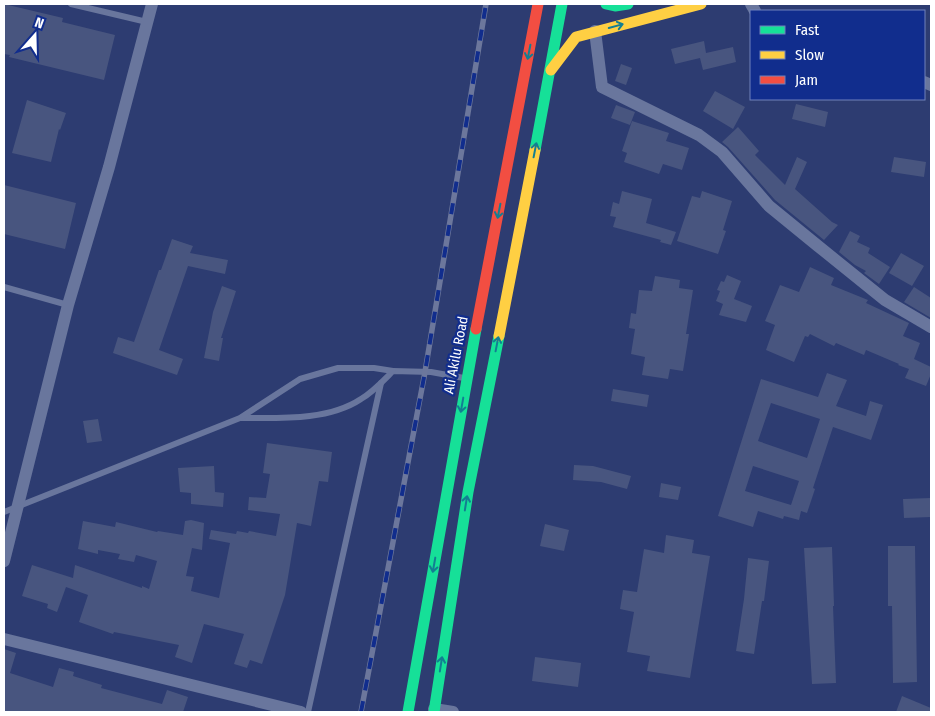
<svg xmlns="http://www.w3.org/2000/svg" width="935" height="716" font-family="'Fira Sans Condensed',sans-serif">
  <style>
    .building { fill: #48557f; fill-rule: evenodd }
    .lines { fill: none; stroke-linecap: round; stroke-linejoin: round }
    .lane { stroke: #69769d; stroke-width: 6 }
    .street { stroke: #69769d; stroke-width: 12 }
    .fast { stroke: #16e098; stroke-width: 11 }
    .slow { stroke: #ffcf43; stroke-width: 11 }
    .jam { stroke: #f24e42; stroke-width: 11 }
    .rail-casing { stroke: #6c779c; stroke-width: 5.5 }
    .rail { stroke: #112d8d; stroke-width: 4; stroke-dasharray: 11; stroke-linecap: butt }
    .oneway { stroke: #137e92 }
    .labels { text-anchor: middle; dominant-baseline: central; stroke-width: 4.5; stroke-linejoin: round; paint-order: stroke }
    .street-label { font-size: 14px; fill: #fff; stroke: #112d8d }
  </style>
  <rect width="100%" height="100%" fill="#2d3c71"/>
  <g class="building">
    <polygon points="4,4 63,18 62,22 115,35 104,80 9,57 10,55 4,54"/>
    <polygon points="704,41 706,53 733,47 736,62 703,70 700,58 675,64 671,49"/>
    <polygon points="621,64 632,68 626,85 615,81"/>
    <polygon points="715,91 745,107 733,129 703,111"/>
    <polygon points="27,100 66,113 60,130 59,129 51,162 12,153"/>
    <polygon points="796,104 828,112 825,127 792,119"/>
    <polygon points="616,105 635,112 630,125 611,118"/>
    <polygon points="632,121 669,133 666,141 689,148 682,170 663,164 659,174 624,162 627,153 622,151"/>
    <polygon points="738,127 759,151 755,155 785,185 797,157 807,162 795,189 832,222 838,225 824,240 775,200 728,147 722,142"/>
    <polygon points="894,157 926,162 924,177 891,172"/>
    <polygon points="4,185 76,203 65,249 4,234"/>
    <polygon points="622,191 652,199 646,223 676,232 671,245 660,242 661,240 613,227 616,217 610,216 613,202 619,204"/>
    <polygon points="702,191 732,201 723,230 726,231 718,254 677,241 692,196 700,198"/>
    <polygon points="850,231 860,236 857,242 870,248 868,253 890,267 879,284 864,273 866,271 855,265 839,252"/>
    <polygon points="172,239 193,246 190,253 228,260 225,274 188,266 159,350 183,359 177,375 113,353 118,337 134,342 159,270 161,270"/>
    <polygon points="901,253 924,266 912,286 889,273"/>
    <polygon points="810,267 834,278 831,285 868,300 866,303 909,323 903,336 920,343 914,359 931,367 931,374 926,386 905,378 909,369 898,365 899,364 866,350 864,355 836,343 834,346 810,334 808,337 805,336 794,362 766,350 775,325 765,321 780,285 799,292"/>
    <polygon points="727,275 741,281 734,299 752,306 746,322 719,315 723,304 716,301 720,291 717,290 721,281 724,282"/>
    <polygon points="655,276 680,280 679,288 693,290 686,334 689,334 683,371 670,369 668,379 642,375 645,357 631,354 635,329 629,328 631,313 636,314 639,290 652,291"/>
    <polygon points="222,286 236,291 221,338 223,338 219,361 204,358 213,312"/>
    <polygon points="914,287 931,298 931,318 904,302"/>
    <path d="M827,373l20,7 -11,26 30,10 4,-15 13,4 -12,35 -38,-13 -20,61 2,1 -8,24 -6,-2 -2,9 -15,-4 -1,3 -25,-8 -5,16 -35,-11 43,-137 57,18zM771,403l49,16 -13,39 -49,-17zM753,466l46,15 -8,24 -46,-14z"/>
    <polygon points="613,389 649,395 647,407 611,401"/>
    <polygon points="98,419 102,441 87,443 83,421"/>
    <polygon points="267,443 332,452 328,482 319,481 311,526 297,523 285,595 262,664 250,660 247,668 234,664 244,634 204,624 192,663 175,657 179,645 114,632 113,634 79,622 88,595 66,587 57,612 47,608 48,604 22,596 32,565 73,578 75,565 142,588 142,586 149,589 157,561 136,555 134,562 118,559 120,554 98,550 98,554 78,549 83,521 115,527 116,522 157,532 158,531 183,535 185,521 191,520 204,523 202,550 192,548 186,576 194,577 191,591 219,598 230,543 209,539 211,530 236,534 237,531 248,533 249,531 276,536 280,514 248,510 249,497 266,498 270,474 263,473"/>
    <polygon points="574,465 593,466 631,476 627,489 601,482 573,480"/>
    <polygon points="214,466 215,492 224,493 223,507 191,504 191,493 180,492 178,468"/>
    <polygon points="661,483 681,487 678,500 659,497"/>
    <polygon points="931,498 931,517 904,518 903,499"/>
    <polygon points="545,524 569,530 564,551 540,546"/>
    <polygon points="666,535 694,540 692,553 710,556 690,678 647,671 650,656 627,652 634,612 620,609 623,590 637,592 644,549 664,553"/>
    <polygon points="888,546 915,546 917,682 893,683 892,606 888,606"/>
    <polygon points="832,547 834,606 833,606 836,683 812,684 804,548"/>
    <polygon points="748,558 769,561 764,601 762,601 754,654 736,651 744,599"/>
    <polygon points="4,649 16,653 10,673 53,687 59,668 74,672 73,676 102,685 101,688 162,704 167,690 188,697 183,712 4,712"/>
    <polygon points="535,657 581,663 578,687 532,681"/>
    <polygon points="902,696 931,708 931,712 896,712"/>
  </g>
  <g class="lines">
    <g class="lane">
      <polyline points="71,4 147,22"/>
      <polyline points="4,287 68,305"/>
      <path d="M241,418c38,0 87,3 120,-19 12,-7 22,-18 32,-28l38,1 33,6"/>
      <polyline points="4,512 240,418 300,379 338,368 374,368 393,371"/>
      <polyline points="308,712 381,383"/>
    </g>
    <g class="street">
      <polyline points="751,4 755,11"/>
      <polyline points="595,31 602,87 699,135 722,152 769,206 818,246 885,300 931,327"/>
      <polyline points="924,82 931,85"/>
      <polyline points="4,561 68,305 109,167 152,4"/>
      <polyline points="4,639 301,712"/>
      <polyline points="434,709 453,712"/>
    </g>
    <g class="fast">
      <polyline points="606,4 615,6 628,4"/>
      <polyline points="535,150 562,4"/>
      <polyline points="408,712 476,329"/>
      <polyline points="434,712 468,492 499,336"/>
    </g>
    <g class="slow">
      <polyline points="551,70 576,37 701,4"/>
      <polyline points="499,336 535,150"/>
    </g>
    <polyline class="jam" points="476,329 538,4"/>
    <g class="rail-casing">
      <polyline id="rail" points="361,712 425,372 486,4"/>
    </g>
    <use href="#rail" class="rail"/>
  </g>
  <defs><path id="oneway-shaft" d="M-6 0H5M1.5-3L5.5 0L1.5 3" fill="none" stroke-width="1.6" stroke-linecap="round" stroke-linejoin="round" transform="scale(1.25)"/></defs>
  <g class="oneway">
    <use href="#oneway-shaft" transform="translate(616 26) rotate(-15)"/>
    <use href="#oneway-shaft" transform="translate(529 52) rotate(101)"/>
    <use href="#oneway-shaft" transform="translate(535 150) rotate(-79)"/>
    <use href="#oneway-shaft" transform="translate(499 211) rotate(101)"/>
    <use href="#oneway-shaft" transform="translate(497 344) rotate(-79)"/>
    <use href="#oneway-shaft" transform="translate(462 405) rotate(100)"/>
    <use href="#oneway-shaft" transform="translate(466 503) rotate(-81)"/>
    <use href="#oneway-shaft" transform="translate(434 565) rotate(100)"/>
    <use href="#oneway-shaft" transform="translate(441 664) rotate(-81)"/>
  </g>
  <g class="labels">
    <g class="street-label">
      <text transform="translate(456 355) rotate(-79)">Ali Akilu Road</text>
    </g>
  </g>
  <rect width="935" height="716" fill="none" stroke="#ffffff" stroke-width="10"/>
  <rect x="750" y="10" width="175" height="90" fill="#112d8d" stroke="#7081bb"/>
  <rect x="760" y="26" width="25" height="8" fill="#16e098" stroke="#7081bb"/>
  <text x="795" y="35" font-size="15" fill="#ffffff">Fast</text>
  <rect x="760" y="51" width="25" height="8" fill="#ffcf43" stroke="#7081bb"/>
  <text x="795" y="60" font-size="15" fill="#ffffff">Slow</text>
  <rect x="760" y="76" width="25" height="8" fill="#f24e42" stroke="#7081bb"/>
  <text x="795" y="85" font-size="15" fill="#ffffff">Jam</text>
  <g transform="translate(35 35) rotate(20)" stroke="#112d8d" stroke-width="4" paint-order="stroke">
  <path d="M0-4L9 19L0 12L-9 19Z" fill="#ffffff"/>
  <text y="-8" font-size="14" font-weight="bold" text-anchor="middle" fill="#ffffff">N</text>
  </g>
</svg>
